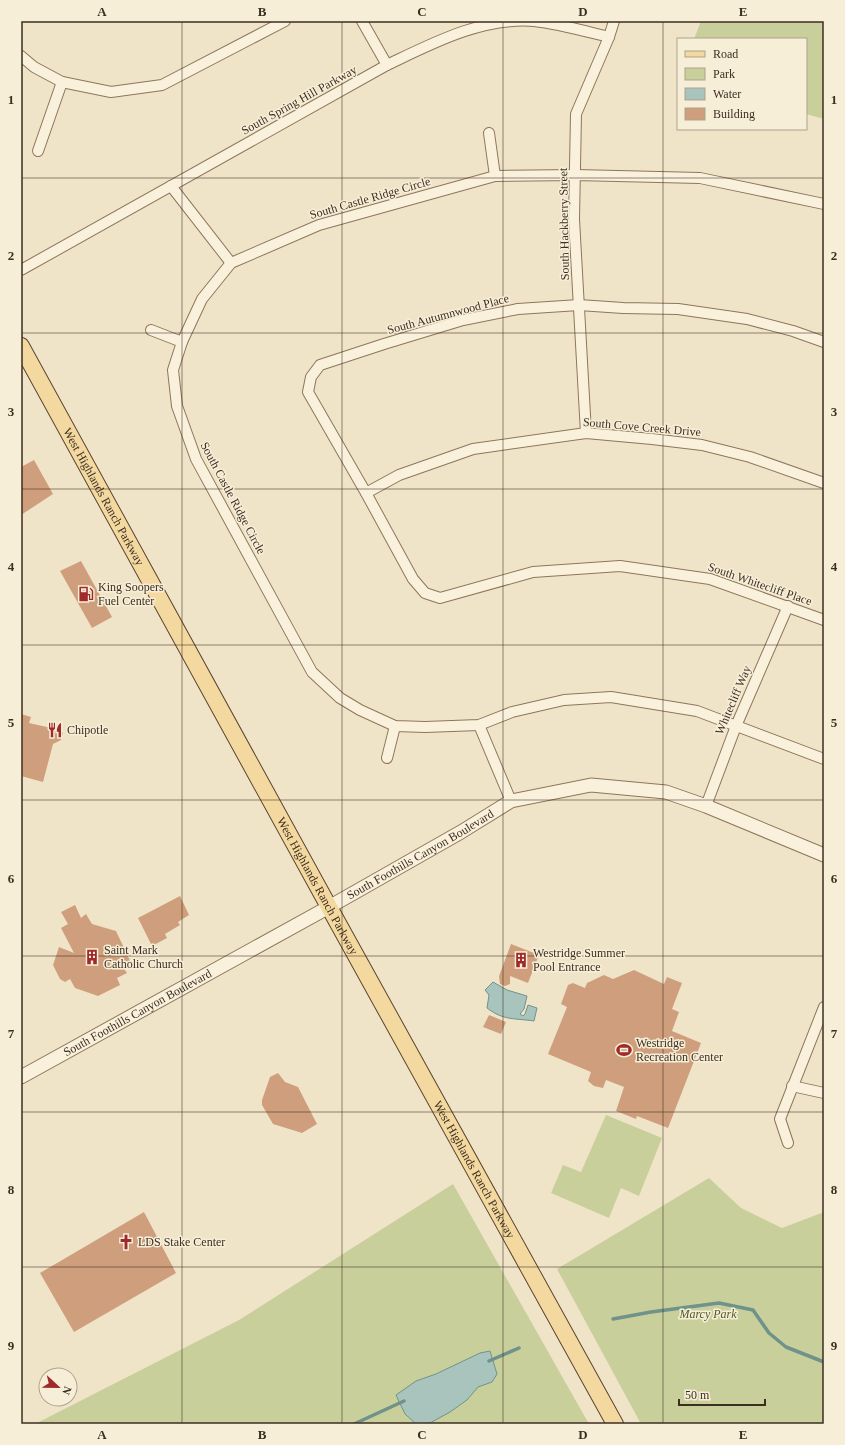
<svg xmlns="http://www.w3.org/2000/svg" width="845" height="1445" font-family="Georgia,serif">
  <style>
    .green { fill: #c9cf9b }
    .water { fill: #a9c4bc; stroke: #6f938a }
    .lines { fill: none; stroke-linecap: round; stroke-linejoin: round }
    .stream { stroke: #6f938a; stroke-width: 3.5 }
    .building { fill: #cf9f7d }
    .minor-casing { stroke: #8d765c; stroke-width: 12 }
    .tertiary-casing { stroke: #8d765c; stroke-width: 15 }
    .primary-casing { stroke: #5b4430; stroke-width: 18 }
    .minor { stroke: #faf1dc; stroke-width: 10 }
    .tertiary { stroke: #faf1dc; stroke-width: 13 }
    .primary { stroke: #f3d9a0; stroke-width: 16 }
    .grid { fill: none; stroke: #3d2e20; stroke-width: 1; stroke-opacity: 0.55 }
    .labels { text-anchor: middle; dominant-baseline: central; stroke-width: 3; stroke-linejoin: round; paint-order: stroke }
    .street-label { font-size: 12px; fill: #3d2e20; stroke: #f7eed8 }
    .poi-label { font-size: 12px; fill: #3d2e20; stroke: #f7eed8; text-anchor: start }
    .park-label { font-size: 12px; font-style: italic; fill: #4d5a26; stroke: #f7eed8 }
    .neatline { fill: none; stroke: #3d2e20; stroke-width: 1.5 }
    .grid-label { font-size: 13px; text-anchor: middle; font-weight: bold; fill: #3d2e20 }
  </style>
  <rect width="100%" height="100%" fill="#f0e4c8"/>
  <g class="green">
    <polygon points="701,21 824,21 824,119 806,114 806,39 694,39"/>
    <polygon points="606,1115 662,1138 639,1196 621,1188 609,1218 551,1193 563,1165 581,1172"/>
    <polygon points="709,1178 741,1208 782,1228 824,1212 824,1424 641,1424 557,1269"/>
    <polygon points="453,1184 589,1424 35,1424 239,1320"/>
  </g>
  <g class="water">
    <path d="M493,982l14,8 20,6 -3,13 -4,5 3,2 2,-2 3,-9 9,3 -3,13c-19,-3 -30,0 -47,-13l2,-13 -4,-5z"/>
    <polygon points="490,1351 497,1374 492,1382 478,1387 467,1400 450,1412 430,1423 416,1424 405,1414 396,1395 416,1381 436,1374 480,1353"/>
  </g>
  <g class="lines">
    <g class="stream">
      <polyline points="613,1319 651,1312 719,1303 753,1310 769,1333 786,1347 824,1362"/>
      <polyline points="489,1361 519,1348"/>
      <polyline points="354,1424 404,1401"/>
    </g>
  </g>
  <g class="building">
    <polygon points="34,460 53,494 21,515 21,467"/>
    <polygon points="81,561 112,617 92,628 60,571"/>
    <polygon points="21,714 31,717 29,723 47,727 54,724 60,727 63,733 61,740 53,744 43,782 21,776"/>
    <polygon points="180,896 189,915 178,922 180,925 165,934 167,938 152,946 138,918"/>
    <polygon points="75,905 81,918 86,914 92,924 116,931 132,965 124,969 127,973 117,978 120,985 98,996 75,988 70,979 65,982 60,979 53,965 59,947 74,953 61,928 68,924 61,912"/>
    <polygon points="511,944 539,955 528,983 510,976 510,984 505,986 500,984 499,976"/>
    <polygon points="634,970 664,984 667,977 682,983 672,1009 679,1012 672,1031 701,1043 668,1128 637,1116 636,1119 616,1111 624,1087 606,1080 603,1088 594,1086 588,1081 591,1072 548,1054 567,1007 561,1004 568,985 573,983 585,988 587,983 604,975 613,979"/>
    <polygon points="489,1015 506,1022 501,1034 483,1027"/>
    <polygon points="278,1073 285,1082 298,1087 317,1124 302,1133 273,1124 262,1105 262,1100 270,1077"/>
    <polygon points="144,1212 176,1273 74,1332 40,1273"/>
  </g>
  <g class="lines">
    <g class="minor-casing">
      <g id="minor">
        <polyline points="362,21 387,65"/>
        <polyline points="21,56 34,67 62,82 111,92 162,85 285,21"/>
        <polyline points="489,133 495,176"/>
        <polyline points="38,151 62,82"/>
        <polyline points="171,186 231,263"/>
        <polyline points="824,204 700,178 576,175 495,176 319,225 231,263 202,299 182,342 173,370 177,406 196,459 312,672 340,698 360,710 395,726 425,727 479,725 512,712 564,700 611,697 697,711 824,759"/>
        <path d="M21,270l366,-205c46,-22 95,-48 147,-44 26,3 50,10 75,16"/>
        <polyline points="151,330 182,342"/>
        <polyline points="824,342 793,331 747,319 678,309 623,308 579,305 518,309 463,320 384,344 320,365 311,377 308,392 366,493 413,579 425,593 440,598 533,572 620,566 710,579 824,620"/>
        <polyline points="586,433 574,219 576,114 609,37 614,21"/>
        <polyline points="366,493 399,475 473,449 586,433 652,439 702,445 750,457 824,483"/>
        <polyline points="479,725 511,801"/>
        <polyline points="387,758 395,726"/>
        <polyline points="706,806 736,726 788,606"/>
        <polyline points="792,1086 824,1093"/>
        <polyline points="788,1143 780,1119 824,1007"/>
      </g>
    </g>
    <g class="tertiary-casing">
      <g id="tertiary">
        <path id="s1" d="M21,1077l308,-170 132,-75 50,-31 80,-16 75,7 40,14 118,49"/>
      </g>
    </g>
    <g class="primary-casing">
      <g id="primary">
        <path id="s2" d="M21,346l308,561 286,517"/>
      </g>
    </g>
    <use href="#minor" class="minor"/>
    <use href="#tertiary" class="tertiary"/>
    <use href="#primary" class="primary"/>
  </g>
  <path class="grid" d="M182,21v1403M342,21v1403M503,21v1403M663,21v1403M21,178h803M21,333h803M21,489h803M21,645h803M21,800h803M21,956h803M21,1112h803M21,1267h803"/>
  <defs>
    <g id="fuel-bare" transform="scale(1.2)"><path d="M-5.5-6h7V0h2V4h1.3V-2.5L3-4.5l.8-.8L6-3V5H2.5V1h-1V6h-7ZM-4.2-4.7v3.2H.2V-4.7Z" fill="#9e2a2b" stroke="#f7eed8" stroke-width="2.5" paint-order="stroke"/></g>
    <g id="restaurant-bare" transform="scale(1.2)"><path d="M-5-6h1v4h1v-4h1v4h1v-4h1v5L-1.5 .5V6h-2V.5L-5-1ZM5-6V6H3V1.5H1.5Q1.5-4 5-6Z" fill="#9e2a2b" stroke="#f7eed8" stroke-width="2.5" paint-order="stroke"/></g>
    <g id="building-bare" transform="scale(1.2)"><path d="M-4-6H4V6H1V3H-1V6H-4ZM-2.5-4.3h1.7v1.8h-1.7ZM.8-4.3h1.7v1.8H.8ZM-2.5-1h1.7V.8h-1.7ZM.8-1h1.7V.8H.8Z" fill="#9e2a2b" stroke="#f7eed8" stroke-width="2.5" paint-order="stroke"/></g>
    <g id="stadium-bare" transform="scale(1.2)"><path d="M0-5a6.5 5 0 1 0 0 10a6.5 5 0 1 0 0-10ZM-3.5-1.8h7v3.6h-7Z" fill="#9e2a2b" stroke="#f7eed8" stroke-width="2.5" paint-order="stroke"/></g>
    <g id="church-bare" transform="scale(1.2)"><path d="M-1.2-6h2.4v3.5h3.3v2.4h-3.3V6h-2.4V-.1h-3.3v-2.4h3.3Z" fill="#9e2a2b" stroke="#f7eed8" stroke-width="2.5" paint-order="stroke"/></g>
  </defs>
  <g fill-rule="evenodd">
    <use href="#fuel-bare" x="86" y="594"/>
    <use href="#restaurant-bare" x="55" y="730"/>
    <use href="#building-bare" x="92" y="957"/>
    <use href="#building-bare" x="521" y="960"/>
    <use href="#stadium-bare" x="624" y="1050"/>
    <use href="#church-bare" x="126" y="1242"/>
  </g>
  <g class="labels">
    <g class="street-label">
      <text transform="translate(299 100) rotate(-29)">South Spring Hill Parkway</text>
      <text transform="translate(370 198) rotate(-16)">South Castle Ridge Circle</text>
      <text transform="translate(564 224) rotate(-91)">South Hackberry Street</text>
      <text transform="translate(448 314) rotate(-15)">South Autumnwood Place</text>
      <text transform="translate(642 427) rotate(5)">South Cove Creek Drive</text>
      <text stroke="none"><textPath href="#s2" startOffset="172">West Highlands Ranch Parkway</textPath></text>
      <text transform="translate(233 498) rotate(62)">South Castle Ridge Circle</text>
      <text transform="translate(760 584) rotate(19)">South Whitecliff Place</text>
      <text transform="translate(733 700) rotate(-67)">Whitecliff Way</text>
      <text stroke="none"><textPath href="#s1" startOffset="457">South Foothills Canyon Boulevard</textPath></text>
      <text stroke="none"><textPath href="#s2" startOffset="616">West Highlands Ranch Parkway</textPath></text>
      <text stroke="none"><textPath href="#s1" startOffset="133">South Foothills Canyon Boulevard</textPath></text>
      <text stroke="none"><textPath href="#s2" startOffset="940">West Highlands Ranch Parkway</textPath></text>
    </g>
    <g class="poi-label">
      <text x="98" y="587">King Soopers<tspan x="98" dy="14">Fuel Center</tspan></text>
      <text x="67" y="730">Chipotle</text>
      <text x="104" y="950">Saint Mark<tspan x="104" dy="14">Catholic Church</tspan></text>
      <text x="533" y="953">Westridge Summer<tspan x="533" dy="14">Pool Entrance</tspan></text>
      <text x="636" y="1043">Westridge<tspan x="636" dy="14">Recreation Center</tspan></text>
      <text x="138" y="1242">LDS Stake Center</text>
    </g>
    <g class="park-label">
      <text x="708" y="1314">Marcy Park</text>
    </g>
  </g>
  <rect width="845" height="1445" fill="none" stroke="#f7eed8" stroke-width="44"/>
  <rect x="677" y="38" width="130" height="92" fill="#f7eed8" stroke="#ada18e"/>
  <rect x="685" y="51" width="20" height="6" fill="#f3d9a0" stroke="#ada18e"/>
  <text x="713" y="58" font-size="12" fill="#3d2e20">Road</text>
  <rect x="685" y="68" width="20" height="12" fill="#c9cf9b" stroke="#ada18e"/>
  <text x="713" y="78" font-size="12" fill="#3d2e20">Park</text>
  <rect x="685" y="88" width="20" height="12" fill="#a9c4bc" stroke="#ada18e"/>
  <text x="713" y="98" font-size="12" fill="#3d2e20">Water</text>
  <rect x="685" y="108" width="20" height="12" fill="#cf9f7d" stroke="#ada18e"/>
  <text x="713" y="118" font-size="12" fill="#3d2e20">Building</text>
  <g transform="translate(58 1387) rotate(112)"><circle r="19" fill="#f7eed8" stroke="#ada18e"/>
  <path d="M0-3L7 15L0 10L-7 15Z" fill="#9e2a2b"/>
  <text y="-6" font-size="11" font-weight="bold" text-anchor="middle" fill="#3d2e20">N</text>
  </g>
  <path d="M679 1399v6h86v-6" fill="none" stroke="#3d2e20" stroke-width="2"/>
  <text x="685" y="1399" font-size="12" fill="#3d2e20" stroke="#f7eed8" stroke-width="3" paint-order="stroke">50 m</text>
  <rect x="22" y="22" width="801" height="1401" class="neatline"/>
  <g class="grid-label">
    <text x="102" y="16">A</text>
    <text x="262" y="16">B</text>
    <text x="422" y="16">C</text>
    <text x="583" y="16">D</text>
    <text x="743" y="16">E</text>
    <text x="11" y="104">1</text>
    <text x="834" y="104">1</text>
    <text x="11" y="260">2</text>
    <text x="834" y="260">2</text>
    <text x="11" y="416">3</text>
    <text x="834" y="416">3</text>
    <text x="11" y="571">4</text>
    <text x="834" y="571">4</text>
    <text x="11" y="727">5</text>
    <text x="834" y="727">5</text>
    <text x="11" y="883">6</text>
    <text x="834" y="883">6</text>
    <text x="11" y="1038">7</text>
    <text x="834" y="1038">7</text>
    <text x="11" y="1194">8</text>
    <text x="834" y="1194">8</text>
    <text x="11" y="1350">9</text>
    <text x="834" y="1350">9</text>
    <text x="102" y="1439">A</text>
    <text x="262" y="1439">B</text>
    <text x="422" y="1439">C</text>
    <text x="583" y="1439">D</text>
    <text x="743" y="1439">E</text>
  </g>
</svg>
